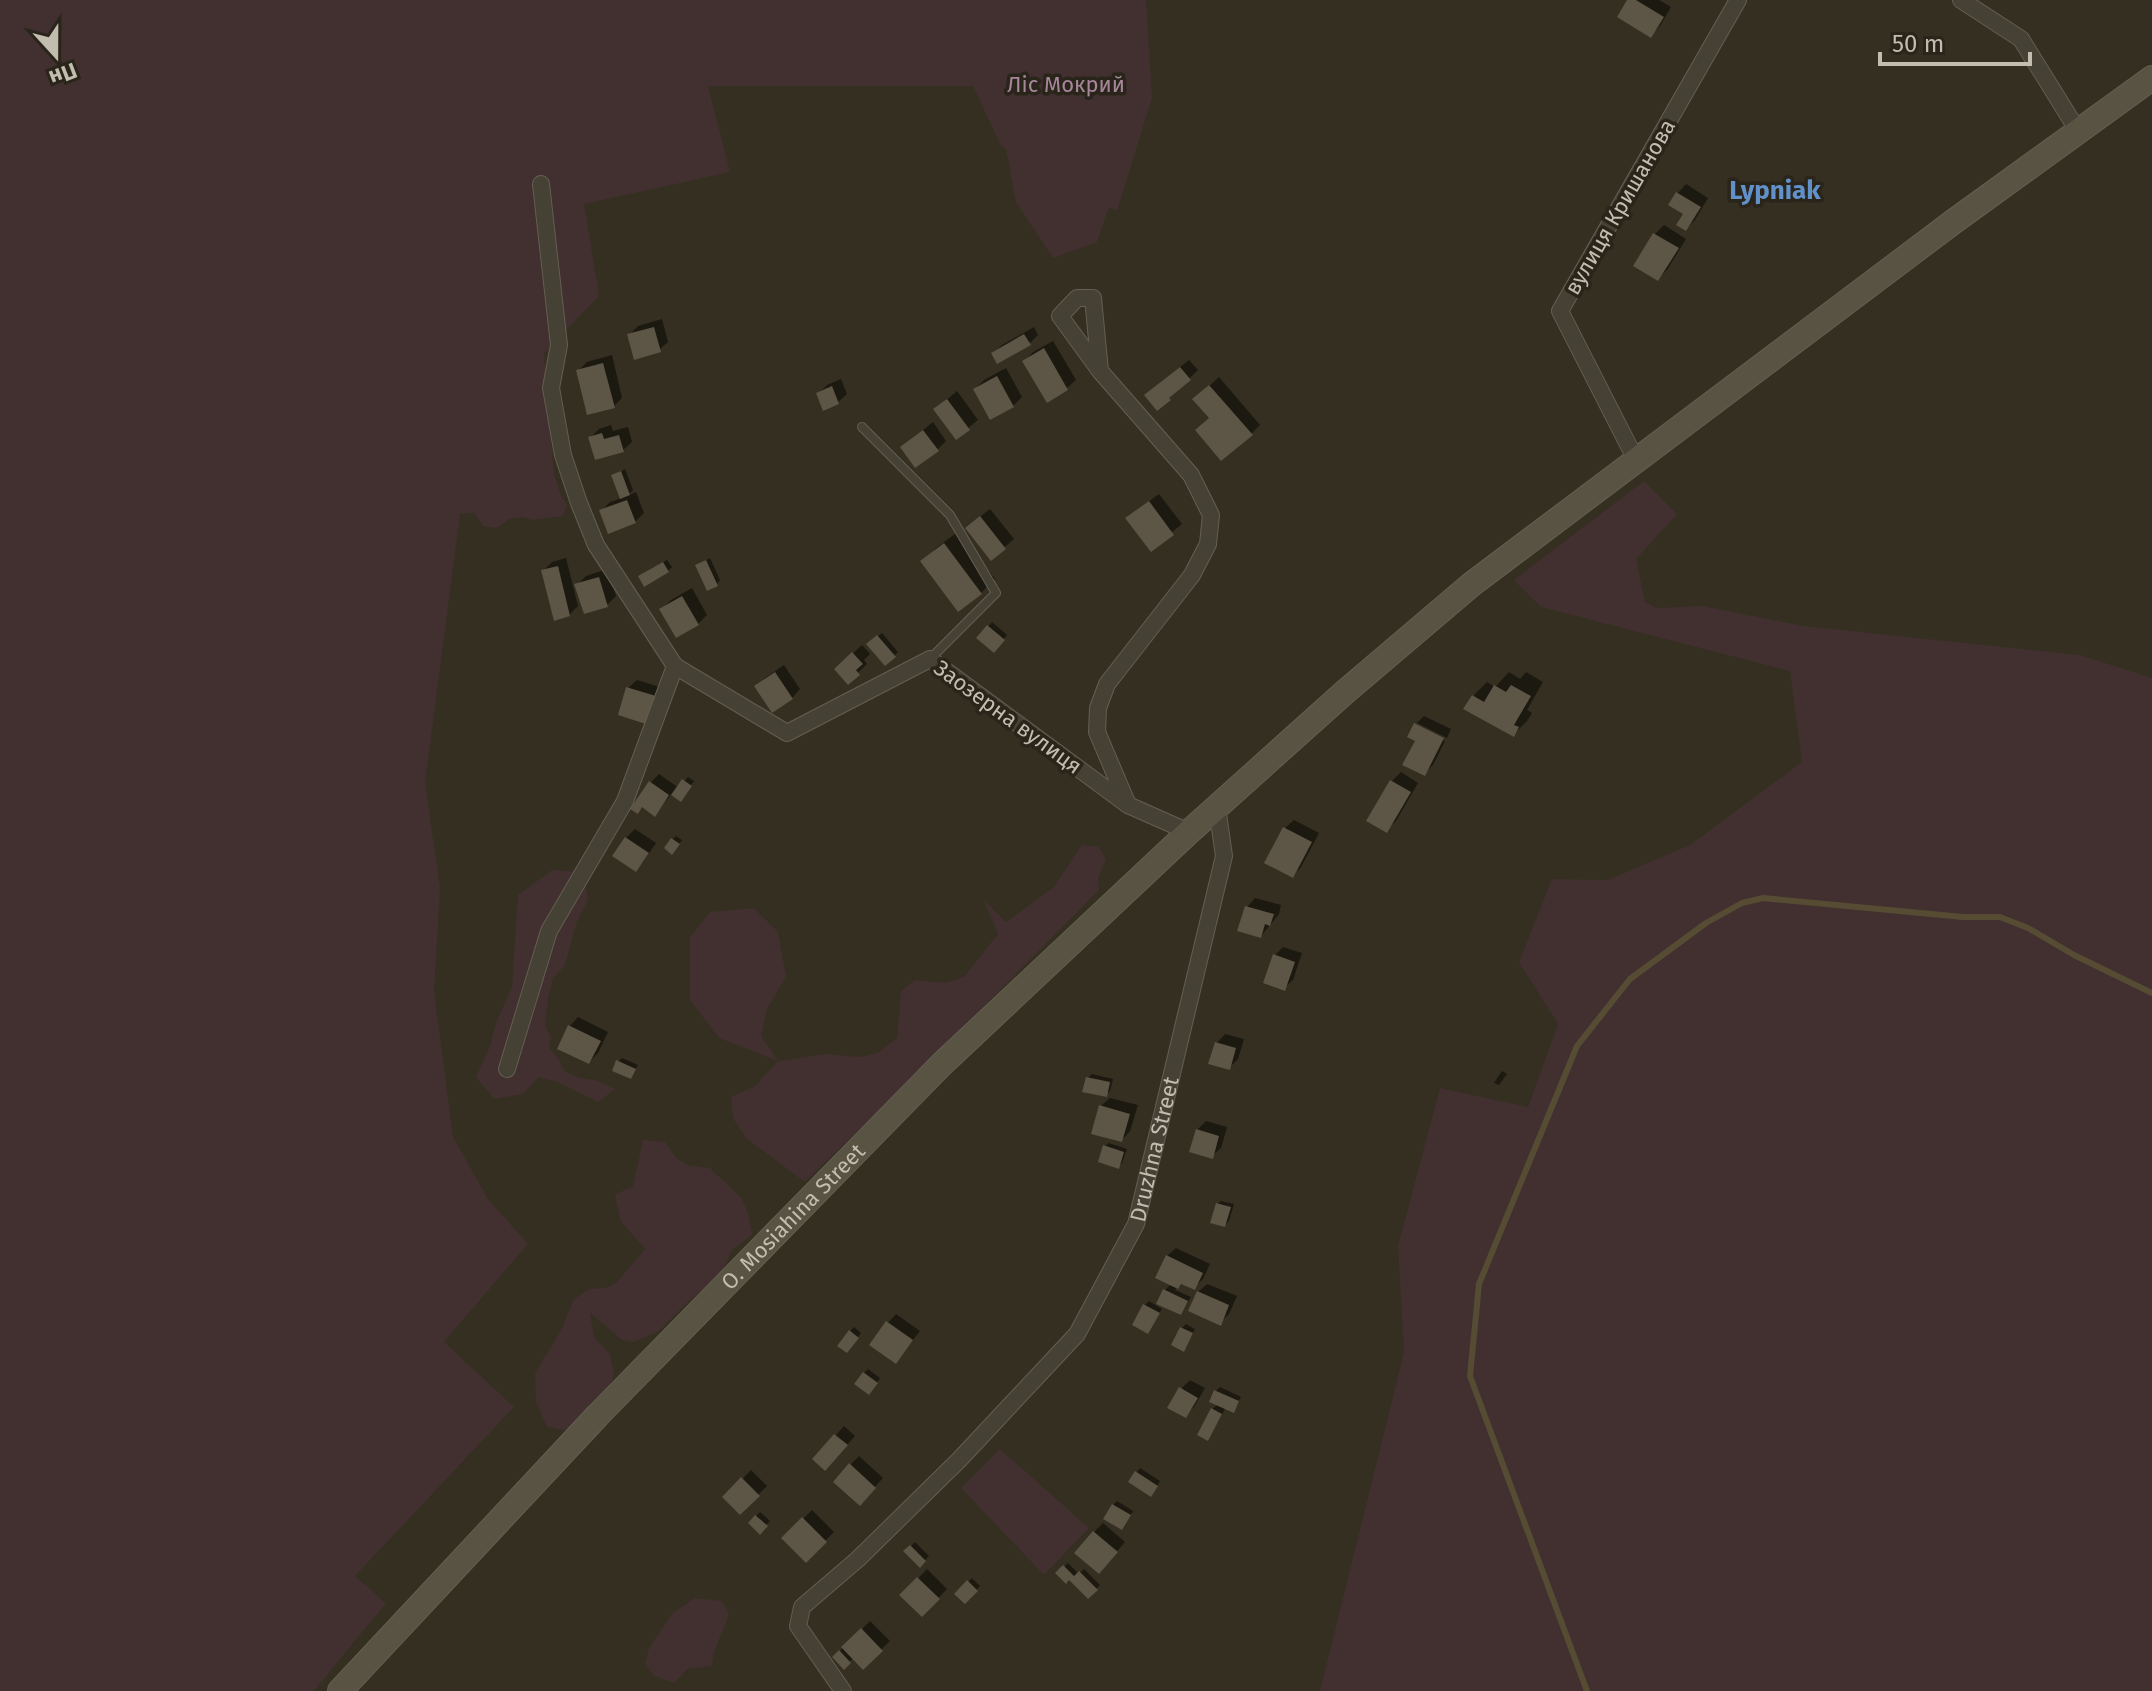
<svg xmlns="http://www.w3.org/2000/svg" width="2152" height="1691" font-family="'Fira Sans',sans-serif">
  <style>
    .green { fill: #41302f }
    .shadow { fill: #0007 }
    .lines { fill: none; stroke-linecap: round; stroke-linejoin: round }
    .stream { stroke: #564c33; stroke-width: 6 }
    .building { fill: #5d5545 }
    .lane-casing { stroke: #645f52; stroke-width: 10 }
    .street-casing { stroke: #645f52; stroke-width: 18 }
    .secondary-casing { stroke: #645f52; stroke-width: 26 }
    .lane { stroke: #464135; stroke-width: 8 }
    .street { stroke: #464135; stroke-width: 16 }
    .secondary { stroke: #595343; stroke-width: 24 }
    .labels { text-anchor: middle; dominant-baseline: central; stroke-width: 7; stroke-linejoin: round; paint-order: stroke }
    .park-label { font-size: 22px; fill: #a7869c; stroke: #2a251a }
    .street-label { font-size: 22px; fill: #c3bdaf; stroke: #2a251a }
    .quarter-label { font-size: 26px; font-weight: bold; fill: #6291ca; stroke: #2a251a }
  </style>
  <rect width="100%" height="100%" fill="#352f21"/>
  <g class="green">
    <path d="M0,0h1146l6,98 -35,113 -8,-4 -12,35 -44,16 -37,-56 -10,-53 -5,-3 -28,-60h-265l22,86 -146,32 15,92 -55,57 10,122c6,11 4,20 13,30l-4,11 -30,4 -11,-3 -13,2 -12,9 -14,-2 -9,-13 -14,1 -35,269 15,105 -6,103 19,146 35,62 40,45 -84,98 70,65 -159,169 31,27 -72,88h-314z"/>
    <polygon points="1644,481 1677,514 1636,559 1645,602 1656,608 1702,606 1804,626 2080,655 2152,678 2152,1691 1320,1691 1404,1352 1398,1246 1440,1088 1528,1107 1558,1024 1519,962 1552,879 1608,880 1690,845 1802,762 1790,671 1541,607 1514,580"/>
    <polygon points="1082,845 1099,847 1106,859 1098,878 1099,890 934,1057 805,1182 747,1139 733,1118 731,1097 755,1086 778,1061 719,1038 690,1000 690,937 710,912 754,908 778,932 786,976 767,1009 761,1036 778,1061 826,1054 859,1057 878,1053 897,1038 901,991 915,980 946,983 964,977 998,934 983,899 1006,922 1054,887"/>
    <polygon points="552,870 583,872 588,900 577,921 565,965 553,979 548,998 545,1026 551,1037 549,1048 557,1057 565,1071 577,1077 599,1081 615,1089 598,1102 555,1081 539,1077 523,1094 494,1099 476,1077 490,1046 496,1023 512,986 518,895"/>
    <polygon points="643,1140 665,1142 676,1158 688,1165 710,1168 742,1199 748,1213 752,1235 732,1250 721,1274 690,1300 658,1332 633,1342 622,1340 590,1313 594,1337 610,1355 614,1374 608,1393 570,1431 547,1427 536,1402 535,1373 562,1329 573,1300 589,1289 606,1288 617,1282 645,1249 620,1220 615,1195 633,1186"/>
    <polygon points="1000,1449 1089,1528 1044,1575 961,1488"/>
    <polygon points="695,1598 722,1601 729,1615 714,1652 712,1666 687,1669 674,1683 654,1676 645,1663 649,1648 673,1613"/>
  </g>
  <g class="shadow">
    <polygon points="1629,0 1659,0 1671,7 1660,26 1651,35"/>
    <polygon points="1686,184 1708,198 1695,220 1686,229 1686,213 1678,193"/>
    <polygon points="1664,225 1686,239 1667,270 1658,279 1635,265 1655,234"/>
    <polygon points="662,319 668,342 659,350 629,335 638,326"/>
    <polygon points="1034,327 1038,335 1029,344 993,354 1002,345"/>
    <polygon points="1053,341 1076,380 1067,388 1047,400 1025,361 1033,352"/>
    <polygon points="612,355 622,398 614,406 578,371 587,362"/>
    <polygon points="1189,360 1198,370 1169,398 1155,387"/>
    <polygon points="1006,368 1022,397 1013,406 975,389 984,380"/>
    <polygon points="1219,377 1260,425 1251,434 1211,418 1204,391"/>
    <polygon points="841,379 847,394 838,402 818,394 827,385"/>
    <polygon points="957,391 978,420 957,437 936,409"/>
    <polygon points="933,422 946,441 938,449 902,447"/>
    <polygon points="611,425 613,431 628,427 632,442 623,450 590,438 599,429"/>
    <polygon points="625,469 633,490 627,496 636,492 644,513 635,522 601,511 610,502 622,498 614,476"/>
    <polygon points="1159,494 1182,524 1151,549 1137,510"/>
    <polygon points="990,509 1014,539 992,558 976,520"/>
    <polygon points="959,531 995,579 981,593 959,610 923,562 936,548"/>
    <polygon points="566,558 578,606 569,615 543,571 552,562"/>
    <polygon points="710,558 720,580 717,584 697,565"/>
    <polygon points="667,560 672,567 668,571 644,573"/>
    <polygon points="607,569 616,596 607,605 577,585 586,576"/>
    <polygon points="692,588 707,615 698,624 662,609 671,600"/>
    <polygon points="992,622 1007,635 994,650 979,637"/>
    <polygon points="882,633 898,652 885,663 869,644"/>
    <polygon points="862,645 870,654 864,660 867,664 848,682 836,669"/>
    <polygon points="784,665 800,689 792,698 756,687 765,678"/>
    <polygon points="1509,672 1520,679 1526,672 1543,682 1527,710 1532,713 1527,721 1513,735 1473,696 1487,682 1495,687"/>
    <polygon points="637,680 663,688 658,714 628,688"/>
    <polygon points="1424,716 1451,729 1447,738 1417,723"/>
    <polygon points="1416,727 1445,741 1433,765 1424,774"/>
    <polygon points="1401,772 1418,783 1396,821 1387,830 1392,781"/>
    <polygon points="659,774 679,788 688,777 694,781 681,799 672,793 655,814 650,783"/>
    <polygon points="1294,820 1319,833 1301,867 1293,876 1285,828"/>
    <polygon points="635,829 656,843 644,861 636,870 626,838"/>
    <polygon points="676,836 682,840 676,848 673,839"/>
    <polygon points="1255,898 1281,905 1279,914 1261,936 1247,907"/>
    <polygon points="1283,947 1302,953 1293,980 1284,988 1274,956"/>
    <polygon points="578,1017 608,1032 598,1053 589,1062 570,1026"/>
    <polygon points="1225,1034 1244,1039 1238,1059 1229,1068 1217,1043"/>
    <polygon points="622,1058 638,1065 630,1077 618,1062"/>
    <polygon points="1502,1071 1507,1074 1499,1085 1494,1083"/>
    <polygon points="1092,1074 1113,1079 1110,1091 1106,1095 1088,1078"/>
    <polygon points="1110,1098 1138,1105 1130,1131 1122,1140 1101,1106"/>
    <polygon points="1206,1121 1227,1127 1221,1148 1212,1156 1197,1130"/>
    <polygon points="1109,1143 1127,1149 1122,1163 1118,1167 1105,1146"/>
    <polygon points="1221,1201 1234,1204 1229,1221 1225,1225 1217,1204"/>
    <polygon points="1176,1248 1210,1264 1203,1279 1194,1288 1183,1282 1175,1290 1191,1297 1181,1313 1165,1290 1171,1284 1167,1256"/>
    <polygon points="1207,1284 1237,1296 1229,1314 1220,1323 1198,1292"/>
    <polygon points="1149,1301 1162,1309 1148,1331 1145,1305"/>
    <polygon points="896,1314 920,1331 896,1361 888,1323"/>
    <polygon points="1186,1324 1195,1329 1183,1349 1182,1328"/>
    <polygon points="854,1327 861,1333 851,1347 850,1331"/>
    <polygon points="868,1369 880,1378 873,1389 864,1373"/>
    <polygon points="1190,1380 1205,1388 1194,1407 1185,1416 1181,1389"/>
    <polygon points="1220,1387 1241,1397 1233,1411 1226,1407 1208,1439 1212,1409 1218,1404 1216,1391"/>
    <polygon points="844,1426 855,1436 834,1460 815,1459"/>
    <polygon points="859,1456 883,1478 868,1494 850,1465"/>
    <polygon points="1140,1468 1160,1481 1154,1491 1130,1481"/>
    <polygon points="751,1470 767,1486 740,1513 725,1497"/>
    <polygon points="1117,1501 1133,1511 1125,1524 1113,1505"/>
    <polygon points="812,1510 834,1532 806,1560 784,1538"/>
    <polygon points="760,1512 770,1521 760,1532 750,1523"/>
    <polygon points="1103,1523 1125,1542 1108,1562 1094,1532"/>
    <polygon points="915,1542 929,1556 920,1565 906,1551"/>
    <polygon points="1068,1563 1079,1574 1084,1569 1100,1585 1088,1597 1069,1578 1058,1573"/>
    <polygon points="927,1569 947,1589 922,1615 902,1595"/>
    <polygon points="972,1578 980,1586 965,1602 957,1594"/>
    <polygon points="870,1621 890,1641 863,1667 854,1657 844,1667 834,1657"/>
  </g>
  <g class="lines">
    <polyline class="stream" points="1587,1691 1470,1376 1479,1284 1577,1046 1630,979 1706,923 1742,903 1763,898 1963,917 2000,917 2028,928 2074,955 2152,993"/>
  </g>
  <g class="building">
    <polygon points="1627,0 1636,0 1664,17 1651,38 1617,17"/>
    <polygon points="1676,192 1701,207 1686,231 1676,225 1683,214 1668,205"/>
    <polygon points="1653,233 1679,248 1658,281 1633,266"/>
    <polygon points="654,327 661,352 634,360 627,334"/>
    <polygon points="1024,334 1031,345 997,364 991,353"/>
    <polygon points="1044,348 1068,390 1047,403 1022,361"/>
    <polygon points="603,363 615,408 587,415 576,370"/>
    <polygon points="1180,367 1191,380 1169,398 1171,400 1157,411 1144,395"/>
    <polygon points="997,376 1014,407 990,420 973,389"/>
    <polygon points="1209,385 1253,435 1221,461 1195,430 1209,418 1192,399"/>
    <polygon points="832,386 839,404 823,411 816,393"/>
    <polygon points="947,399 970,430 956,440 933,409"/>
    <polygon points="923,430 939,451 915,468 900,447"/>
    <polygon points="602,433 604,439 619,435 624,452 595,460 588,437"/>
    <polygon points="621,471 630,495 620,499 611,475"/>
    <polygon points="627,500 636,523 608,534 599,510"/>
    <polygon points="1149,501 1174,535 1151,552 1125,518"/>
    <polygon points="980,516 1006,549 991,561 965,528"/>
    <polygon points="944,543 982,594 958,612 920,561"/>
    <polygon points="706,560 718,586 707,591 695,565"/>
    <polygon points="663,562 669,572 644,587 638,576"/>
    <polygon points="558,566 570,616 554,621 541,570"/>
    <polygon points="599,577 608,607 584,614 574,584"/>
    <polygon points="682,596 699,625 676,638 659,609"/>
    <polygon points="987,625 1005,640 994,653 976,638"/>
    <polygon points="877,635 896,657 885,666 866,644"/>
    <polygon points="852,652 863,664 856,670 860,675 848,685 834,669"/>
    <polygon points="775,672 793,699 772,713 754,686"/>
    <polygon points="1494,685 1506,692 1511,685 1531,696 1514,725 1519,727 1514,737 1463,709 1472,695 1484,702"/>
    <polygon points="626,687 656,696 649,725 618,715"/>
    <polygon points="1414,723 1444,738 1425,776 1402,765 1415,741 1407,737"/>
    <polygon points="682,779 692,786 681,802 671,795"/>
    <polygon points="1390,780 1411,792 1387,833 1366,821"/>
    <polygon points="649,781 669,795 655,817 642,807 638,814 630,809"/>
    <polygon points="1283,827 1312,842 1293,878 1264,863"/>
    <polygon points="625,837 649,853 636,872 612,856"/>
    <polygon points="671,838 680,844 672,855 664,848"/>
    <polygon points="1245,906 1274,914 1270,926 1265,924 1261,938 1237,931"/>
    <polygon points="1273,954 1295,962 1285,991 1263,983"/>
    <polygon points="568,1025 601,1041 589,1064 557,1049"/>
    <polygon points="1215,1042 1236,1048 1230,1070 1208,1064"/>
    <polygon points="616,1060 636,1069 631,1079 612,1071"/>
    <polygon points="1086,1077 1110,1082 1107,1097 1082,1092"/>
    <polygon points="1099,1105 1130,1114 1122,1142 1091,1134"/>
    <polygon points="1196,1129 1219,1136 1213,1159 1189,1152"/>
    <polygon points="1103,1145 1124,1152 1119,1169 1098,1162"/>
    <polygon points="1216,1203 1231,1207 1225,1227 1210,1223"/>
    <polygon points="1166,1255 1203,1273 1195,1290 1181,1284 1178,1289 1155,1278"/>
    <polygon points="1163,1289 1188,1301 1181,1315 1156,1304"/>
    <polygon points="1197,1291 1229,1305 1221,1326 1188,1311"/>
    <polygon points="1143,1304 1160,1313 1148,1334 1132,1325"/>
    <polygon points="886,1321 913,1340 896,1364 869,1345"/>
    <polygon points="1180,1327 1193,1333 1184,1352 1171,1345"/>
    <polygon points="849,1330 859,1338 847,1353 837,1346"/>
    <polygon points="863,1372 878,1383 869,1395 854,1384"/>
    <polygon points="1179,1387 1198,1398 1186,1418 1167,1408"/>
    <polygon points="1214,1390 1239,1401 1234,1413 1209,1402"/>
    <polygon points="1211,1408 1222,1414 1208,1441 1197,1435"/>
    <polygon points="834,1434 848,1445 825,1471 812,1459"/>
    <polygon points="849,1463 876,1488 860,1506 833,1482"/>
    <polygon points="1135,1471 1158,1486 1151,1497 1128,1482"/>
    <polygon points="741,1477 760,1496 740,1515 722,1497"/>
    <polygon points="1112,1504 1131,1515 1122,1530 1103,1519"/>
    <polygon points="755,1515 768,1526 760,1535 748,1523"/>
    <polygon points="802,1517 827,1542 806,1563 781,1538"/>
    <polygon points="1093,1531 1118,1552 1099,1574 1074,1553"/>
    <polygon points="910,1545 926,1561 920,1568 903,1551"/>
    <polygon points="1063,1565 1074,1576 1079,1571 1098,1590 1088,1599 1069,1580 1066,1584 1055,1573"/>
    <polygon points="917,1577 940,1599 922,1617 899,1595"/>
    <polygon points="967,1580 978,1591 965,1604 954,1594"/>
    <polygon points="861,1628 883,1651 863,1670 841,1647"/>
    <polygon points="839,1650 851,1663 844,1670 832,1657"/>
  </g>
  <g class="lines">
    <g class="lane-casing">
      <polyline id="lane" points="862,427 950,515 996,593 930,659"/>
    </g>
    <g class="street-casing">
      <g id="street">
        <polyline points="1961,0 2021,39 2078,131"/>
        <polyline points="541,184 559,345 551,388 563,455 579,503 596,545 675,666 787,733 930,659 1128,805"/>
        <polyline points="1100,371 1093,298 1077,298 1060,316 1100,371 1191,475 1211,515 1208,544 1192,575 1107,684 1098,708 1097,732 1128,805 1189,832"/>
        <polyline points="1636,460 1560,311 1738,0"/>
        <polyline points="507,1069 549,931 625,801 675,666"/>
        <path id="s1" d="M843,1691l-45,-65 4,-19 56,-48 101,-99 118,-126 59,-110 88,-368 -7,-49"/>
      </g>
    </g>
    <g class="secondary-casing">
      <g id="secondary">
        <path id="s2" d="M340,1691l258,-276 344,-351 247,-232 156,-140 127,-108 481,-362 199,-144"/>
      </g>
    </g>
    <use href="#lane" class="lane"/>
    <use href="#street" class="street"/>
    <use href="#secondary" class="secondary"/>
  </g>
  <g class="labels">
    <g class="park-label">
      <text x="1066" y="84">Ліс Мокрий</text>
    </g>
    <g class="street-label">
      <text transform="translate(1620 207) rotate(-60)">вулиця Кришанова</text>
      <text transform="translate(1008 717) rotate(36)">Заозерна вулиця</text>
      <text stroke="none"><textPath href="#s1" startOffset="688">Druzhna Street</textPath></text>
      <text stroke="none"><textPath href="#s2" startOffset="656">O. Mosiahina Street</textPath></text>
    </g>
    <g class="quarter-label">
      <text x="1775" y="190">Lypniak</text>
    </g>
  </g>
  <g transform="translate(56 56) rotate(159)" stroke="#2a251a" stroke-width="6" paint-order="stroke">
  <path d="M0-6L14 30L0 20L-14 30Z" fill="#c3bdaf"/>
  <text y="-12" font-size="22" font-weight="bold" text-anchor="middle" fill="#c3bdaf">Пн</text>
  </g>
  <path d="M1880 52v12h150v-12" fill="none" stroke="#c3bdaf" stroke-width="4"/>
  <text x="1892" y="52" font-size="24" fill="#c3bdaf" stroke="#2a251a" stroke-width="6" paint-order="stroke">50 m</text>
</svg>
